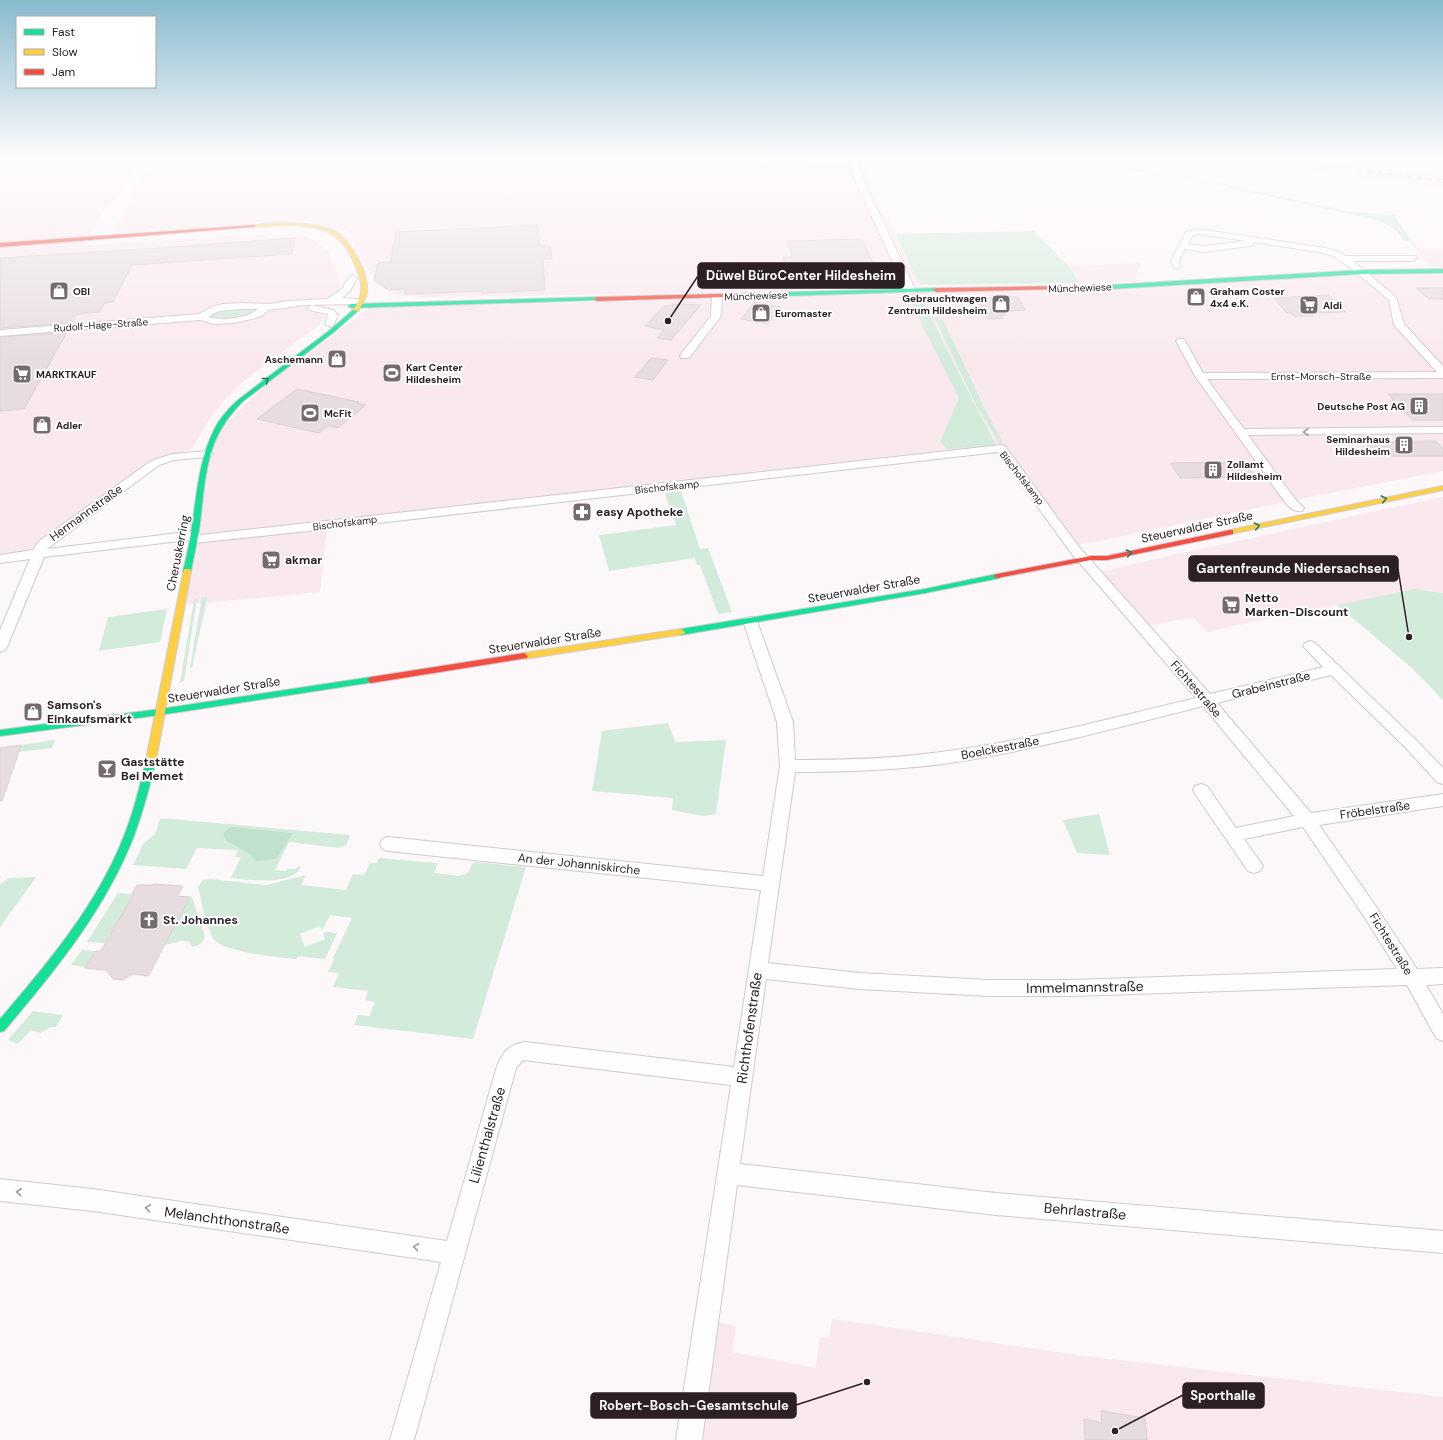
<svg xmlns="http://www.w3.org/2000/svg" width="1443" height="1440" font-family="'DM Sans',sans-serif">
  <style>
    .built { fill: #f9e9ee }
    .green { fill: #d3ebdb }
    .forest { fill: #c0e2cc }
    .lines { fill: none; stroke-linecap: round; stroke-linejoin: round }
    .stream { stroke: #96c2a7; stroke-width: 2 }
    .building { fill: #e7dde0; stroke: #d9d0d4 }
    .street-casing { stroke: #d1c9cc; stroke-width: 2 }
    .fast-casing { stroke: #d1c9cc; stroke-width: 2 }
    .slow-casing { stroke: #d1c9cc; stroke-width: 2 }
    .jam-casing { stroke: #d1c9cc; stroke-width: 2 }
    .street { fill: #fffefe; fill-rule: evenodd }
    .fast { fill: #16e098; fill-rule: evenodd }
    .slow { fill: #ffcf43; fill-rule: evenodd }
    .jam { fill: #f24e42; fill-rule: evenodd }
    .rail-casing { stroke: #cfccce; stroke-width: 2.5 }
    .rail { stroke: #fff; stroke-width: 1.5; stroke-dasharray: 5; stroke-linecap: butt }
    .oneway { stroke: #21805e }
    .oneway2 { stroke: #a09a9c }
    .labels { text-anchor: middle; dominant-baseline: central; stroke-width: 4; stroke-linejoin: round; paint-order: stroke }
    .far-street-label { font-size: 10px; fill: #2c2024; stroke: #fff }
    .far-poi-label { font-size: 10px; font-weight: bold; fill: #2c2024; stroke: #fff; text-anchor: start }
    .poi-label { font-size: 12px; font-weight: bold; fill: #2c2024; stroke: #fff; text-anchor: start }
    .street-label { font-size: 12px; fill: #2c2024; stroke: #fff }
    .near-street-label { font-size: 14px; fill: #2c2024; stroke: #fff }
    .leader { fill: none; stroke: #2c2024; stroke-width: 1.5 }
    .callout-dot { fill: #2c2024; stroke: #fff; stroke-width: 1.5 }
    .callout { fill: #2c2024; stroke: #2c2024; stroke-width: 1.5 }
    .callout-label { font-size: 13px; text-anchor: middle; font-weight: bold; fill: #fff }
  </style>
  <rect width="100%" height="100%" fill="#fcf7f9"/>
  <g class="built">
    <polygon points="0,157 145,157 134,168 116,200 106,207 84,245 264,235 286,234 305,236 315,241 327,250 337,273 340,287 339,292 332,297 321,312 325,317 318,326 245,380 227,397 210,418 193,447 190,450 163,459 35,550 0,554"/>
    <polygon points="159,157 723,157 728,168 865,164 869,182 920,285 780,291 644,294 420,297 395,294 378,285 357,250 349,233 344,230 320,224 113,233 128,205 130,195 138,182"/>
    <polygon points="1218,157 1292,157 1443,177 1443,189"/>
    <polygon points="1415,248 1443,250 1443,471 1290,501 1074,546 998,448 327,529 320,592 180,605 207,462 223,426 267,384 371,307 644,301 1331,277 1436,275"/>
    <polygon points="1140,263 1136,281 1080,283 1068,266"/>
    <polygon points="1443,497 1443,593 1414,589 1337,605 1306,610 1207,632 1193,617 1143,627 1097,573 1163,557"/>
    <polygon points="832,1319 1091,1357 1443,1397 1443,1440 698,1440 715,1322 736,1326 732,1352 816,1368 820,1337 829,1339"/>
  </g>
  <g class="green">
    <path d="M1102,157h18l-3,8 107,19 122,27 48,4 23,33h-2l-4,-6 -8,-2c-6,-11 -14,-15 -26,-20l-168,-37 -111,-18z"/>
    <polygon points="1292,157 1310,157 1364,166 1443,175 1443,177"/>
    <polygon points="1034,231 1068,266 1080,283 920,285 895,234"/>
    <polygon points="907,295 920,295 975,405 996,445 947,449 940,442 959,398"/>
    <path d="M233,309h22l3,2c-12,7 -35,12 -48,5l8,-4z"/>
    <polygon points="933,314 943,320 983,405 1003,443 1000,444 976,405"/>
    <polygon points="681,491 700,549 708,548 732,612 718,614 700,565 697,565 695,558 609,571 599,535 676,525 665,493"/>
    <polygon points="1414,589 1443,593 1443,700 1412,668 1337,605"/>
    <polygon points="202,597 207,597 206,604 192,667 190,668"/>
    <polygon points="197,598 184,681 180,683 194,600"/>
    <polygon points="167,609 160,642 99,651 108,617"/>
    <polygon points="668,723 675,742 726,740 716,814 703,816 672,810 673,798 592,791 602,731"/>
    <polygon points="55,740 52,748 19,752 21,745"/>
    <polygon points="1099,814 1110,855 1077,853 1063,820"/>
    <path d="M160,819h11l179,16 -4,10 -7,3 -50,-6 -14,28 10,1 2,-2h9l2,-3 3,1c-9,19 -52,13 -70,11l10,-21h-6l3,-7 -41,-2 -11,21 -53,-4 10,-21 12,-10z"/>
    <path d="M379,858l59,5 -4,10 26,3 8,-3 5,-10 2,-1 51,5 -53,172 -119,-14 4,-10 12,1 5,-14 -10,-2 3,-9 -35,-4 6,-14 -11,-1 6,-12 -1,-2 19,-40 -22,-3 -8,16 -2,-5 -20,8 5,13 20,-8 -2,-6 3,-1 11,1 -12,26 -27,-3 -2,3c-16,-1 -75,-7 -83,-21 -8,-14 -11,-33 -14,-48l-1,-3 5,-7 8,-1 55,6 40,-10 -5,10 45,5 7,-16 11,1 6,-12h7z"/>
    <polygon points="36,877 32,883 0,927 0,884 9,878"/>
    <polygon points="118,893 134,894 105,943 87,942"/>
    <polygon points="190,897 192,897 205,936 204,940 199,945 192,947 190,942 182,941 165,945"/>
    <polygon points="82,950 96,951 86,967 71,965"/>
    <polygon points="33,1011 63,1015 56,1027 51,1027 40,1033 31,1030 18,1044 8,1040"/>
  </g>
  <polygon class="forest" points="231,827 293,833 276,859 256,861 250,854 225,840 223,833"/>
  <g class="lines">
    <polyline class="stream" points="1358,157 1360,163"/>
  </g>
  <g class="building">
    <polygon points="538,225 540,246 550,246 552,259 543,259 545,290 481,293 482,291 405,294 405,289 388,290 374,280 378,263 390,262 396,232"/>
    <polygon points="295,238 292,254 132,265 113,302 104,303 100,312 77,314 72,323 0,328 0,258 159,248"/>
    <polygon points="862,239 875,268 787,270 783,257 792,257 788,241"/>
    <polygon points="1416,288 1443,288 1443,299 1429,299"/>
    <polygon points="1328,295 1345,312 1311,313 1313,316 1294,316 1291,313 1287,313 1274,298"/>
    <polygon points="1018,297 1025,310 1004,311 1006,315 1001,315 1003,318 988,319 977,298"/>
    <polygon points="755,302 781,307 768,324 741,319"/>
    <polygon points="681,304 701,305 671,340 657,338 664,330 645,326 664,306"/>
    <polygon points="67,332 24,409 0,411 0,337"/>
    <polygon points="651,358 668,360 653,380 635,377"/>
    <polygon points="297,389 359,402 357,403 366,405 338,428 328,426 319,433 257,419"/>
    <polygon points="1388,394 1443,394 1443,420 1412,420 1404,411 1401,411 1391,400 1394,400"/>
    <polygon points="1436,441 1443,449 1443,456 1376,456 1365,442"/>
    <polygon points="1245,462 1255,477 1180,478 1171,463"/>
    <polygon points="21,745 2,801 0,801 0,748"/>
    <polygon points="153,884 183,886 177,896 190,897 148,976 132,974 123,980 113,979 106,970 85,968 96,951 101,951 134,894 132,894 137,885 153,885"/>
    <polygon points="1101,1411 1145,1418 1147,1440 1085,1440 1084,1419 1102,1423"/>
  </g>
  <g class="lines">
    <g class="street-casing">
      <g id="street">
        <polygon points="851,157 859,157 860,169 864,182 916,291 914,293 908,293 906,291 856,182 852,169"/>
        <path d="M1198,229l127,19 14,4 6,4h71l1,2 -4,3h-60l43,36 8,27 39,42v12l-236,1 37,50 199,-2v6l-195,2 47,64 9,9 -2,3c-7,1 -10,-2 -15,-6l-92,-129 -19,-35 2,-2h6l19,34 234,-1 -43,-47 -5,-25 -37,-31 -19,-13 -9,-3 -70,-11 -1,3 -3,1 -47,6 -18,-3 -6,12 2,5 -4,3 -3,-1 -3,-7 15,-29zM1199,234l47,7 -43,5 -15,-2 4,-8z"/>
        <path d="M353,275l4,3 -7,13 -8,7 16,1 2,2 -2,2 -3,1 -50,1 -37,5 -5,5 -7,3 -22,5 -20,1 -14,-4 -200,16v-6l199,-16 13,-7 11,-3 17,-1 30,1 18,-3 39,-2 14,-9 9,-14zM240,309h18c-12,10 -36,12 -50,8l11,-6z"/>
        <polygon points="717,294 722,297 721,316 689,358 681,358 680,356 681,354 711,316 712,297"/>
        <polygon points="312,305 333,310 338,315 333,326 330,327 325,324 328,315 327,314 309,310 307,308"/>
        <path d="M1001,445l4,1 74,101 131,147 113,-27 -20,-21 2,-3 5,-2 5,2 102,98 26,27v16l-6,-2 -30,-33 -76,-74 -114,28 94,110 132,-19v12l-124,19 56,80 42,64 26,-1v16l-17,1 17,29v27l-7,-3 -29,-53 -335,11h-84l-128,-7 -94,-10 -26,185 256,29 447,38v22l-447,-38 -259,-30 -35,255h-26l55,-355 -208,-25 -7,8 -102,372h-24l51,-178 -348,-51 -93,-10v-22l93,10 354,52 50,-175c6,-14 12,-22 28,-24l209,25 27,-177 -373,-39 -6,-2 -2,-5 2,-5 6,-2 375,39 17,-110 -3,-44 -34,-101 2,-3 5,-1 5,1 2,3 36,101 2,38c49,0 98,-1 146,-8 86,-11 171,-34 255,-54l-125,-145 -73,-101 -690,79 -114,12 -6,-3 -144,17 -37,90 -2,3 -5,2v-22l30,-71 -30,4v-8l33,-5 5,-8 113,-81 21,-7 35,-3 4,1 2,2 -2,2 -4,1 -33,3 -15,5 -112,84 148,-18 6,4 107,-12zM1203,706l91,110 -58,12 -29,-42 -6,-2 -6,2 -2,4 2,4 53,77 6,2 6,-2 3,-5 -19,-27 59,-12 60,88 34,54 -325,11h-84l-128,-7 -92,-10 27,-191c49,0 99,-2 148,-8 88,-13 174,-36 260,-58z"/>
      </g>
    </g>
    <g class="fast-casing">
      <g id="fast">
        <polygon points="1443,269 1443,273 1361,274 1110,289 1059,290 1056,288 1059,286 1110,285 1361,270"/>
        <polygon points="936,288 939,290 938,291 755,297 752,295 755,293"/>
        <polygon points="597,297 600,299 599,300 351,308 348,306 351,304"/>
        <path d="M354,309l5,1 -25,22 -92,70c-7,8 -14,15 -19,24 -18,28 -19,65 -23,97 -2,16 -6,32 -9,48l-1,2h-6l-1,-2c4,-15 7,-30 9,-45 5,-33 7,-67 23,-98 6,-11 14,-20 23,-28l92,-70z"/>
        <polygon points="997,574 1000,574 1001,576 1000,578 925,593 681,635 677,632 681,629 925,589"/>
        <polygon points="371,677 374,678 375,680 374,682 160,715 0,736 0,730 160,709"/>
        <path d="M151,757l3,1 2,2c-6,26 -13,51 -22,76 -29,74 -79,135 -130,195l-4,1v-13c48,-56 97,-114 124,-183 10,-25 16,-50 22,-76l2,-2z"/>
      </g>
    </g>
    <g class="slow-casing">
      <g id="slow">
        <path d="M274,223c20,0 40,0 58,7 18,8 37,43 35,62 -1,7 -5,13 -9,19l-5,-1c11,-14 10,-27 3,-43 -4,-9 -8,-19 -15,-26 -20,-21 -62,-16 -88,-14l-2,-1 2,-1z"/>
        <polygon points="1443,486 1443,490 1230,534 1226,532 1230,530"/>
        <polygon points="184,569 190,569 191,571 156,760 154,762 148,762 146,760"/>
        <polygon points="681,629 685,632 684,634 524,659 520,656 524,653"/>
      </g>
    </g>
    <g class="jam-casing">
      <g id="jam">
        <polygon points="255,225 255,227 253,227 0,247 0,243"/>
        <polygon points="1059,286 1061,287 1061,289 936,292 933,290 936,288"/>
        <polygon points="755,293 757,294 757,296 597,301 594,299 597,297"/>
        <polygon points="1230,530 1233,530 1233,534 1107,560 1091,560 997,578 993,576 997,574 1091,556 1107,556"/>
        <polygon points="524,653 528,656 527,658 371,683 367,680 371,677"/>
      </g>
    </g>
    <use href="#street" class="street"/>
    <use href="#fast" class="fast"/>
    <use href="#slow" class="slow"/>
    <use href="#jam" class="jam"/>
    <g class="rail-casing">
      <polyline id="rail" points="1263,157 1443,181"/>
    </g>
    <use href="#rail" class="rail"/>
  </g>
  <defs><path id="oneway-chevron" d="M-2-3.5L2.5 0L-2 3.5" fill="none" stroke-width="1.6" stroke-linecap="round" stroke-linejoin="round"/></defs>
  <g class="oneway">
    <use href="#oneway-chevron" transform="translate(266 380) rotate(-38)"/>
    <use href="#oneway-chevron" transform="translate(1384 499) rotate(-12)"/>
    <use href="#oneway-chevron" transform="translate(1257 526) rotate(-12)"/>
    <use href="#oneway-chevron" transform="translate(1129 553) rotate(-12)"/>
  </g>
  <g class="oneway2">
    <use href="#oneway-chevron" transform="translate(1306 432) rotate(179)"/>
    <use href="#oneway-chevron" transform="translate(19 1192) rotate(-174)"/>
    <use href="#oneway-chevron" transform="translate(148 1208) rotate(-172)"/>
    <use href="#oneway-chevron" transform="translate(416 1247) rotate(-172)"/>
  </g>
  <linearGradient id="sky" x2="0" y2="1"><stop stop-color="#87bace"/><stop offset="0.44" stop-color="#fefbfc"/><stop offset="1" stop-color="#fefbfc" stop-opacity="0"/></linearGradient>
  <rect width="1443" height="359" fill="url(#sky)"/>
  <defs>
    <g id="shop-square" transform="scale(1)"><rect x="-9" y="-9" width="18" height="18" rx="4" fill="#756b6f" stroke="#fff"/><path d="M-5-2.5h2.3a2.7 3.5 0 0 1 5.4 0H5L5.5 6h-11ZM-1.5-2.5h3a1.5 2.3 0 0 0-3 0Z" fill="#fff"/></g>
    <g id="supermarket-square" transform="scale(1)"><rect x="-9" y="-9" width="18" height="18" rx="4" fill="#756b6f" stroke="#fff"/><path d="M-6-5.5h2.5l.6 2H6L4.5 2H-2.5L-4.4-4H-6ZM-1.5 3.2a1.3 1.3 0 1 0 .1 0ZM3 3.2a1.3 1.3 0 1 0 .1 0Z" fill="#fff"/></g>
    <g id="stadium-square" transform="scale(1)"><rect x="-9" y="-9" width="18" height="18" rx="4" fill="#756b6f" stroke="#fff"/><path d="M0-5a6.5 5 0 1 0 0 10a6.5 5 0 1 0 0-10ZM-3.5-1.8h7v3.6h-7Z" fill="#fff"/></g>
    <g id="building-square" transform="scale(1)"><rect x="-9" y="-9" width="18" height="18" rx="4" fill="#756b6f" stroke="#fff"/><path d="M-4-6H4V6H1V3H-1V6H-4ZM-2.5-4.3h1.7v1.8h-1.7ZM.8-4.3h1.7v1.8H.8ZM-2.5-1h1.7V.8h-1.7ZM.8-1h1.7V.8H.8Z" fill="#fff"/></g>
    <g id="pharmacy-square" transform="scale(1)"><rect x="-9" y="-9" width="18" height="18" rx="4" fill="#756b6f" stroke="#fff"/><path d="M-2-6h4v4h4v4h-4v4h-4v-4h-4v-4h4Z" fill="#fff"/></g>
    <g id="bar-square" transform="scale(1)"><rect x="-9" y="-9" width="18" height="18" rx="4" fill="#756b6f" stroke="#fff"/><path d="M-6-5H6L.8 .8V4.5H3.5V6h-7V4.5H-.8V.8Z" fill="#fff"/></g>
    <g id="church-square" transform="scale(1)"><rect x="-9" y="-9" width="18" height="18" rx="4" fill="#756b6f" stroke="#fff"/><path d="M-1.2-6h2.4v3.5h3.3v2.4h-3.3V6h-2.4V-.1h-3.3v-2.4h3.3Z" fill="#fff"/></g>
  </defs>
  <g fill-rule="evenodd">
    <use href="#shop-square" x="59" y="291"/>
    <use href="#shop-square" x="1196" y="297"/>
    <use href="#shop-square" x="1001" y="304"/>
    <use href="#supermarket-square" x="1309" y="305"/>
    <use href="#shop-square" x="761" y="313"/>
    <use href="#shop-square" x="337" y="359"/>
    <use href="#stadium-square" x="392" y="373"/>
    <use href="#supermarket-square" x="22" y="374"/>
    <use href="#building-square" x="1419" y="406"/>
    <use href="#stadium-square" x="310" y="413"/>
    <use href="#shop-square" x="42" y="425"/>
    <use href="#building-square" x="1404" y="445"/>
    <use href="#building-square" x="1213" y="470"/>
    <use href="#pharmacy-square" x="582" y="512"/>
    <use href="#supermarket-square" x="271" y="560"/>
    <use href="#supermarket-square" x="1231" y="605"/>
    <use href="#shop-square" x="33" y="712"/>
    <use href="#bar-square" x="107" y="769"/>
    <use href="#church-square" x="149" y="920"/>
  </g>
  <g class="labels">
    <g class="far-street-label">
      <text transform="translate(1080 288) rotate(-2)">Münchewiese</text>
      <text transform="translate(756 296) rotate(-2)">Münchewiese</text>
      <text transform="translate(101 325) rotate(-4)">Rudolf-Hage-Straße</text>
      <text x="1321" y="376">Ernst-Morsch-Straße</text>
      <text transform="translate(1022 478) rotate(52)">Bischofskamp</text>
      <text transform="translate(667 487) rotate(-6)">Bischofskamp</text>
      <text transform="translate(345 523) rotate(-7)">Bischofskamp</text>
    </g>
    <g class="far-poi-label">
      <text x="73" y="291">OBI</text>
      <text x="1210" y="291">Graham Coster<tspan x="1210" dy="12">4x4 e.K.</tspan></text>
      <text x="987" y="298" text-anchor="end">Gebrauchtwagen<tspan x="987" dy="12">Zentrum Hildesheim</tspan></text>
      <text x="1323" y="305">Aldi</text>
      <text x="775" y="313">Euromaster</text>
      <text x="323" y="359" text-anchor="end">Aschemann</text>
      <text x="406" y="367">Kart Center<tspan x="406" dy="12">Hildesheim</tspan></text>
      <text x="36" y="374">MARKTKAUF</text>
      <text x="1405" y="406" text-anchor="end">Deutsche Post AG</text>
      <text x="324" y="413">McFit</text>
      <text x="56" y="425">Adler</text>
      <text x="1390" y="439" text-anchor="end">Seminarhaus<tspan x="1390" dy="12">Hildesheim</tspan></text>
      <text x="1227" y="464">Zollamt<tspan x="1227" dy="12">Hildesheim</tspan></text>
    </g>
    <g class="poi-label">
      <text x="596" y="512">easy Apotheke</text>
      <text x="285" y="560">akmar</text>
      <text x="1245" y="598">Netto<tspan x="1245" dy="14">Marken-Discount</tspan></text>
      <text x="47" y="705">Samson's<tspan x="47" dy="14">Einkaufsmarkt</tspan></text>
      <text x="121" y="762">Gaststätte<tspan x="121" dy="14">Bei Memet</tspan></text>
      <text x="163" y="920">St. Johannes</text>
    </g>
    <g class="street-label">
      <text transform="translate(86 513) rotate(-36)">Hermannstraße</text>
      <text transform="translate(1197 527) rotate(-12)">Steuerwalder Straße</text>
      <text transform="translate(178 553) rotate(-79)">Cheruskerring</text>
      <text transform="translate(864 589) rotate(-10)">Steuerwalder Straße</text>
      <text transform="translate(545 641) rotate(-9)">Steuerwalder Straße</text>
      <text transform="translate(1271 685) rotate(-14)">Grabeinstraße</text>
      <text transform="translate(1196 689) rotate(49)">Fichtestraße</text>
      <text transform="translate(224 690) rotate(-9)">Steuerwalder Straße</text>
      <text transform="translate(1000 748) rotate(-11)">Boelckestraße</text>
      <text transform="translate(1375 810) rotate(-8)">Fröbelstraße</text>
      <text transform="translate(579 864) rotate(6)">An der Johanniskirche</text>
      <text transform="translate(1391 944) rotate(58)">Fichtestraße</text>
    </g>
    <g class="near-street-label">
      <text transform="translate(1085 987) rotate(-1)">Immelmannstraße</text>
      <text transform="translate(749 1028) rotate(-82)">Richthofenstraße</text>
      <text transform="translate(487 1135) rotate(-74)">Lilienthalstraße</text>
      <text transform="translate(1085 1211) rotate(5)">Behrlastraße</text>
      <text transform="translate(227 1220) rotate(8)">Melanchthonstraße</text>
    </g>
  </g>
  <path class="leader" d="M668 321L698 276M1409 637L1398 569M1115 1431L1183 1395M867 1382L796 1405"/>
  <g class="callout-dot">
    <circle cx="668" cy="321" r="4"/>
    <circle cx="1409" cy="637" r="4"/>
    <circle cx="1115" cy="1431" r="4"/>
    <circle cx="867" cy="1382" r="4"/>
  </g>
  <g class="callout">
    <rect x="698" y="263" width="206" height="25" rx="4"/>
    <rect x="1189" y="556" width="209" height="25" rx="4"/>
    <rect x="1183" y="1383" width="81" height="25" rx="4"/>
    <rect x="591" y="1393" width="205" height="25" rx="4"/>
  </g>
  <g class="callout-label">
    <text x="801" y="280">Düwel BüroCenter Hildesheim</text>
    <text x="1293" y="573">Gartenfreunde Niedersachsen</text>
    <text x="1223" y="1400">Sporthalle</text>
    <text x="694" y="1410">Robert-Bosch-Gesamtschule</text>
  </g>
  <rect x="16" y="16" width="140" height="72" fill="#ffffff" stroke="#aba6a7"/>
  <rect x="24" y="29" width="20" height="6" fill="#16e098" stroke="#aba6a7"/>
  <text x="52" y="36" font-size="12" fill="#2c2024">Fast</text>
  <rect x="24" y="49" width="20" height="6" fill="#ffcf43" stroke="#aba6a7"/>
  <text x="52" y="56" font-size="12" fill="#2c2024">Slow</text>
  <rect x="24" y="69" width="20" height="6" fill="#f24e42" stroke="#aba6a7"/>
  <text x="52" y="76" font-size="12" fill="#2c2024">Jam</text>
</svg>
